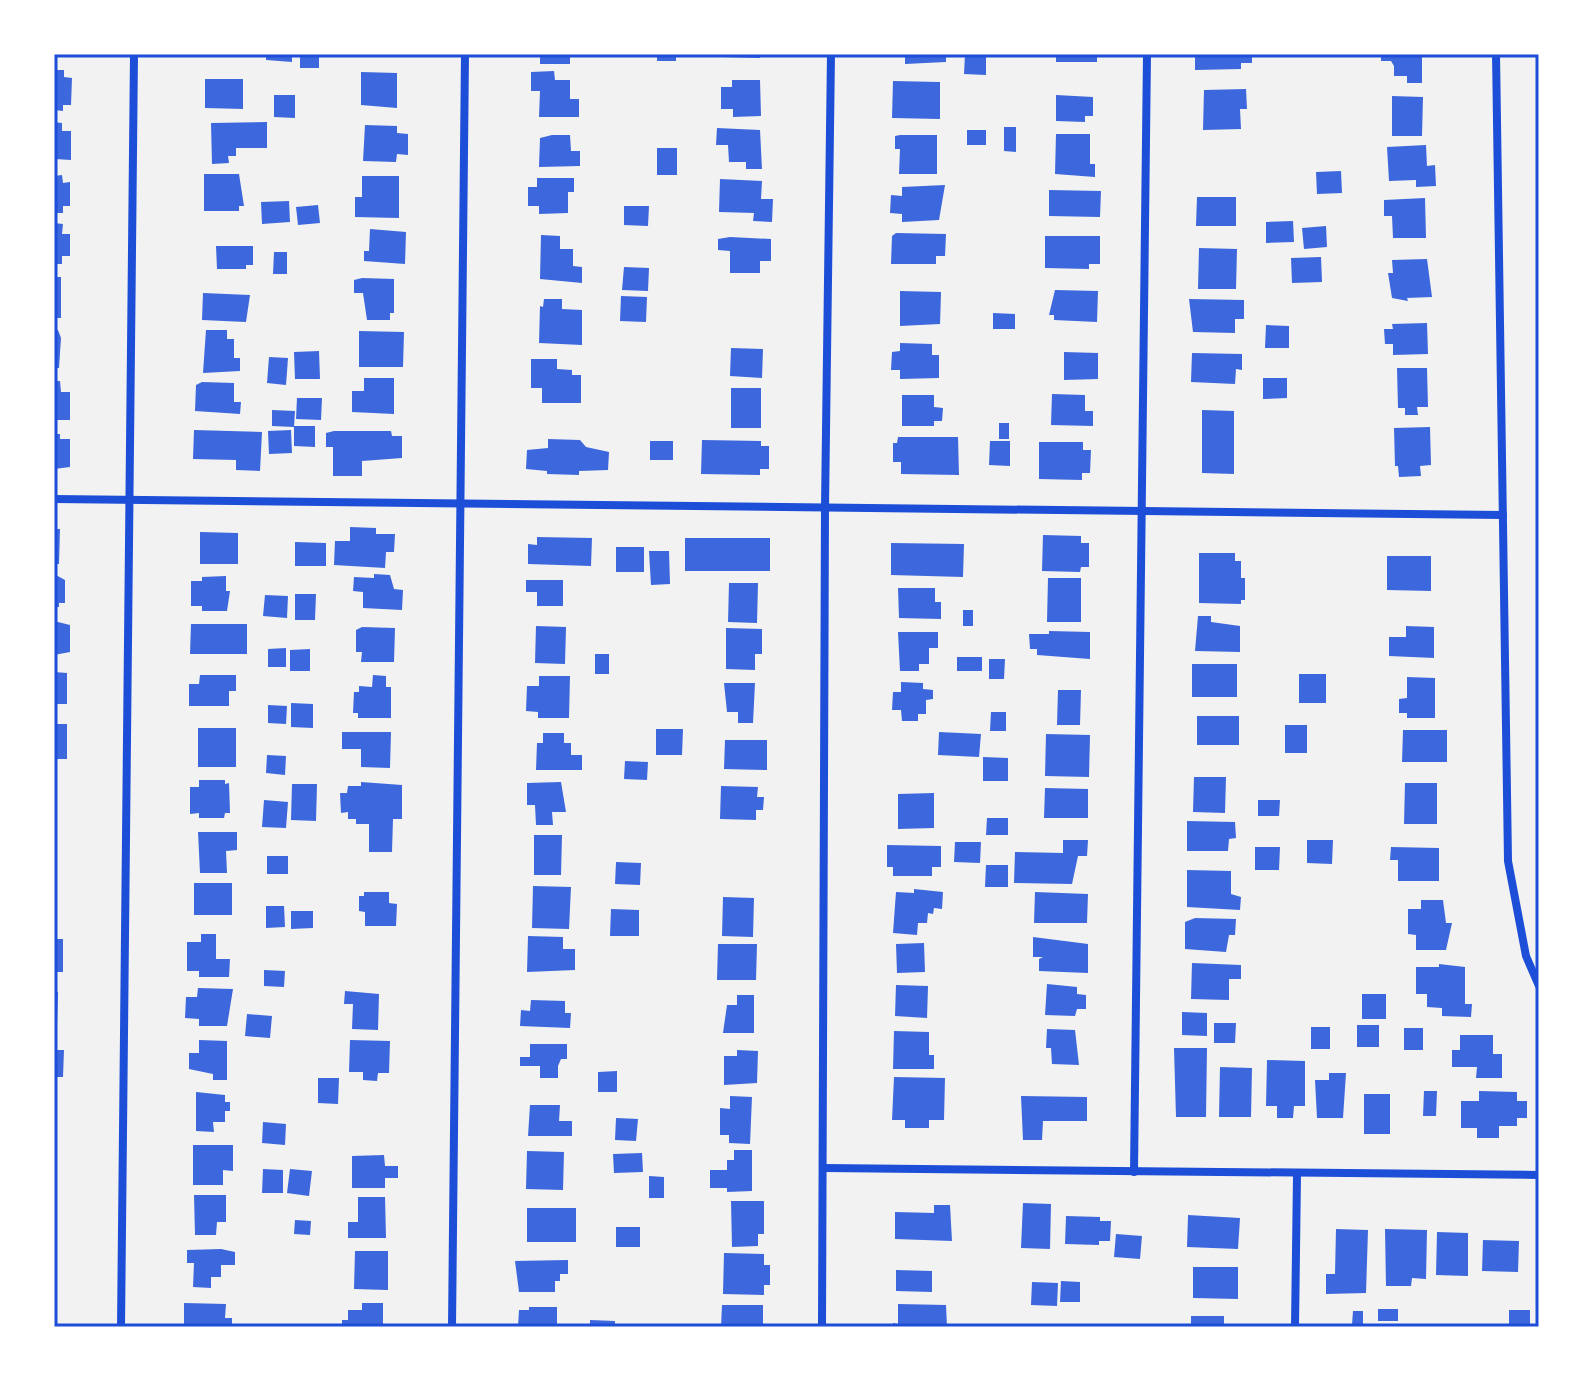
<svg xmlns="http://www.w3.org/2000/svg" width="1593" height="1381" font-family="'PT Sans Narrow',sans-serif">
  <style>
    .building { fill: #3d67dc }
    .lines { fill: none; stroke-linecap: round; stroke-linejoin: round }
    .minor { stroke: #1d4ed8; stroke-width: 8 }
    .neatline { fill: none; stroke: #1d4ed8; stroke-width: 3 }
  </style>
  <rect width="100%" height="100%" fill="#f2f2f2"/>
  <g class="building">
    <polygon points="266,54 292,54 292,62 266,60"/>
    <rect x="300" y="54" width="19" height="14"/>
    <rect x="540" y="54" width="30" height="10"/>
    <rect x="657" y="54" width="19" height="7"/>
    <polygon points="722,54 760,54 760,58 722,57"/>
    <polygon points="905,54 946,54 946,62 905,64"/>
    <polygon points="965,54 986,54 986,75 964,74"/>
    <rect x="1056" y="54" width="41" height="8"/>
    <polygon points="1195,54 1252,54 1252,63 1241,63 1241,69 1195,70"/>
    <polygon points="1381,54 1422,54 1422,83 1407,83 1407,76 1394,76 1394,66 1391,61 1381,61"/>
    <polygon points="54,70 64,70 64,77 72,78 71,105 63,105 63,111 54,110"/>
    <polygon points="554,71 555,80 570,80 570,99 579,99 579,117 539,117 540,91 531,91 531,72"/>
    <polygon points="361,72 397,73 397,108 361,105"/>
    <polygon points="205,79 243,79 243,109 205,108"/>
    <polygon points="732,80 760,80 761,116 733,117 733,109 721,109 721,87 732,87"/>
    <polygon points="893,81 940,82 940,119 892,118"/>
    <polygon points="1246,89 1247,109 1240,109 1241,129 1203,130 1204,90"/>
    <polygon points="274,95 295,95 295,118 274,117"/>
    <polygon points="1056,95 1093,97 1093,116 1085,116 1085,122 1056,121"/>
    <polygon points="1392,96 1423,97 1422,136 1392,136"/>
    <polygon points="54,122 62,123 62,131 71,131 71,160 55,159"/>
    <polygon points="267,122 267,148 236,148 236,156 228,156 229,163 212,164 211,123"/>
    <polygon points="365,125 397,126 397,133 408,134 408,155 397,154 396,162 363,161"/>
    <polygon points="1004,127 1016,127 1016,152 1004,151"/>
    <polygon points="717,128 760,130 762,169 746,169 746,162 729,162 728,145 716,145"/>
    <rect x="967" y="130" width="19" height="15"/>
    <polygon points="1056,134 1090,134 1090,164 1095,164 1095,177 1055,174"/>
    <polygon points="552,135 570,135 571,151 580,151 580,166 539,167 540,138"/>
    <polygon points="900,135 937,135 937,174 899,174 900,149 895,149 895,136"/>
    <polygon points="1426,145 1427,166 1435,165 1436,186 1416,187 1416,180 1389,181 1387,147"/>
    <rect x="657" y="148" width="20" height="27"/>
    <polygon points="1341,171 1342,193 1317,194 1316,172"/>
    <polygon points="204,174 239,174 244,206 239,206 239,211 204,211"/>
    <polygon points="62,175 63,183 70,182 70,206 63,206 63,213 54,213 54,176"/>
    <polygon points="362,176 399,176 399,218 355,217 355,197 362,197"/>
    <polygon points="537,178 574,178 574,192 568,192 568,213 539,214 539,206 528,206 528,187 537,187"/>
    <polygon points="720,179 762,181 761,199 773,199 772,222 753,221 754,213 719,212"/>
    <polygon points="945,185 939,220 902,222 902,214 890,213 891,195 902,196 902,187"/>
    <polygon points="1049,190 1101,191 1100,217 1049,216"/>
    <polygon points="1197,197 1236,197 1236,226 1196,226"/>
    <polygon points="1425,198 1426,238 1393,238 1392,216 1384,216 1384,200"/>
    <polygon points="289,201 290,222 262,224 261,202"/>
    <polygon points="318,205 320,223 298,225 296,207"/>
    <polygon points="624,206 649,206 648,226 624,225"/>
    <polygon points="1293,221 1294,242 1266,243 1266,222"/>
    <polygon points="54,223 63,224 62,234 70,234 70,256 62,256 62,264 54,264"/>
    <polygon points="1326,226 1327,247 1304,249 1302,228"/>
    <polygon points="370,229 406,232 405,264 364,261 364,251 369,251"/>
    <polygon points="896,233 946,234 945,256 936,256 936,264 891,264 892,236"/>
    <polygon points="541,235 560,236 560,249 573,249 573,266 582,267 582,283 540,279"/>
    <polygon points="1045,236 1100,236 1100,264 1089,264 1089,269 1045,268"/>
    <polygon points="730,237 771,239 771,261 760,261 760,273 730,273 730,251 718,250 718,239"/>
    <polygon points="216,246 253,246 253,265 246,265 246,269 217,269"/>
    <polygon points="1199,248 1237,249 1236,289 1198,289"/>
    <polygon points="274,252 287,252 287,274 273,274"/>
    <polygon points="1321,257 1322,282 1292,283 1291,258"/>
    <polygon points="1427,259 1432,297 1407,298 1408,301 1392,298 1388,273 1393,273 1392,260"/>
    <polygon points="624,267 649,268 648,291 622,290"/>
    <rect x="54" y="277" width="7" height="41"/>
    <polygon points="362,278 394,279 394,313 390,313 390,320 367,320 363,293 354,293 354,280"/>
    <polygon points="1055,290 1098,291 1097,322 1054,320 1054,315 1049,315"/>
    <polygon points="900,291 941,292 940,324 900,326"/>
    <polygon points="203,293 250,295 246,322 202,320"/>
    <polygon points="621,296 647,297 646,322 620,321"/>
    <polygon points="544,299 562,299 562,309 582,310 582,345 539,343 540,306 543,307"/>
    <polygon points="1189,299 1244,300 1244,319 1235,319 1235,333 1193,332"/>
    <polygon points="993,313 1015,314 1015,329 993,329"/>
    <polygon points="1427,323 1428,354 1393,355 1393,344 1385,344 1384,329 1393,329 1392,324"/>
    <polygon points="1266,325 1289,326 1289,348 1265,348"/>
    <polygon points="54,330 58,330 61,338 59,368 54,368"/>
    <polygon points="206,330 227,330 227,339 234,339 234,358 240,358 240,371 203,373"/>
    <polygon points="359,331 404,332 403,367 359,367"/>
    <polygon points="900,343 932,344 932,355 939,355 939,378 900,379 900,370 891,370 892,352 900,351"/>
    <polygon points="731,348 763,349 762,378 730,376"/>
    <polygon points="319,351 320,379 295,379 294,352"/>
    <polygon points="1064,352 1098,353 1098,379 1064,380"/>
    <polygon points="1192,353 1242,354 1242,370 1236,369 1235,384 1191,382"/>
    <polygon points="269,357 288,358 286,385 267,383"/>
    <polygon points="531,359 557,359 557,369 572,370 572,375 581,375 581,403 542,403 542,388 531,388"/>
    <polygon points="1397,368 1427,368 1428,407 1417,407 1418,415 1405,415 1405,408 1398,408"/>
    <polygon points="364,378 394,378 394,414 352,412 352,391 364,391"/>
    <polygon points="1263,378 1287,378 1287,398 1263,399"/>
    <polygon points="54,381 60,381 61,392 70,392 70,420 54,420"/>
    <polygon points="202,382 234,383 234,402 241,402 240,414 195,411 196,385"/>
    <rect x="731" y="388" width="30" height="40"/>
    <polygon points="1052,394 1085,395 1085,411 1093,411 1093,426 1051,425"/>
    <polygon points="902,395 934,395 934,407 943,408 942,421 934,421 934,426 902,426"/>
    <polygon points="297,398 322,398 321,420 296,419"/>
    <polygon points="272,410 295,411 294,427 272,426"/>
    <polygon points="1202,410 1234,411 1234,474 1202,473"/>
    <rect x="999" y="423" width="10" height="16"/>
    <polygon points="294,426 315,426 315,447 294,446"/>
    <polygon points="1430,427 1431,465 1420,466 1421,476 1399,477 1398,466 1395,466 1394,428"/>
    <polygon points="194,430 262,432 260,471 236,470 236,460 193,459"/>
    <polygon points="291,430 292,453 269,454 268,431"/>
    <polygon points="334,431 391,431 392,436 402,436 402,458 362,461 362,476 333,476 333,447 326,447 326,433"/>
    <polygon points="54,434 60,434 60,439 70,439 70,467 54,469"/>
    <polygon points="898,437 958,437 959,475 901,474 901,462 893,462 893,443 897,443"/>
    <polygon points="548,439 580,440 586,447 609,452 608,470 579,471 579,475 547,474 547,471 526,469 527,450 548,448"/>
    <polygon points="702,440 761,441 761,446 769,446 769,469 760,469 760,475 701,474"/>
    <rect x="650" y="441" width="23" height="19"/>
    <polygon points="990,441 1010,441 1010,466 989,465"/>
    <polygon points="1039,442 1083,442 1083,450 1091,450 1090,473 1082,473 1082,480 1039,479"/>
    <polygon points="350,527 376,528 376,534 395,534 394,552 386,552 385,568 334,565 335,541 350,541"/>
    <polygon points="54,529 60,529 59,564 54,564"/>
    <polygon points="200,532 238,533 238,564 200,564"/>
    <polygon points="1043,535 1081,536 1081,543 1089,543 1089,567 1081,567 1080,572 1042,571"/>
    <polygon points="537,537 592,538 591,566 528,564 528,544 537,545"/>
    <rect x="685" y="538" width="85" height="33"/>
    <polygon points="295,542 326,543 326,566 295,566"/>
    <polygon points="891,543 964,544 963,577 891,575"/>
    <rect x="616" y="547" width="28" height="25"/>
    <polygon points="649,551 669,551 670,584 651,585"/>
    <polygon points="1199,553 1235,553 1235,561 1241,561 1241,578 1245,578 1245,600 1241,600 1241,604 1199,603"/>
    <polygon points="1387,556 1431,556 1431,591 1387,590"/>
    <polygon points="54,574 65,580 65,603 59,603 59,607 54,607"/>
    <polygon points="374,574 390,575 394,589 403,590 402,610 363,608 363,592 353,591 354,577 374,578"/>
    <polygon points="226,576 226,591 230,591 227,611 202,611 202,606 191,606 191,581 202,581 202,577"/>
    <polygon points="1048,578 1081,578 1081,622 1047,622"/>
    <polygon points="526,580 563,580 563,606 537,606 537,592 526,592"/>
    <polygon points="729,583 758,583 757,623 728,622"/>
    <polygon points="898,588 935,588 935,602 941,602 941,619 899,618"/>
    <polygon points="295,594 316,594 315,620 295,620"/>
    <polygon points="265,595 288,596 287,618 263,616"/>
    <rect x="963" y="610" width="10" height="16"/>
    <polygon points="1198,616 1211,616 1211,622 1240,626 1240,652 1195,651"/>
    <polygon points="54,621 70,625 70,652 54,655"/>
    <polygon points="191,624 247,624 247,654 190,654"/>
    <polygon points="536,626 566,627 565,664 535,663"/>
    <polygon points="1406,626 1434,627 1434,658 1389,656 1389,637 1406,637"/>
    <polygon points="362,627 395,628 394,662 361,662 362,652 356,652 356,630"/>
    <polygon points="726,628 762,629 762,654 755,654 755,670 726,669"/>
    <polygon points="1049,631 1090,632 1090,659 1037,655 1037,649 1030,649 1029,634 1049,634"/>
    <polygon points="898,632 938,632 938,648 929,648 929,664 919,664 919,671 900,671"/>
    <polygon points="286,648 286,667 268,667 268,649"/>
    <polygon points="310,649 310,671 290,671 290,650"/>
    <rect x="595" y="654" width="14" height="20"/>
    <rect x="957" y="657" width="25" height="14"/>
    <polygon points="989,659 1005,659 1004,679 989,679"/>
    <rect x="1192" y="664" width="45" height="33"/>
    <polygon points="54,672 67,673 67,704 54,704"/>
    <rect x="1299" y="674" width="27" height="29"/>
    <polygon points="200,675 236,675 236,691 229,691 229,706 189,706 189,684 199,684"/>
    <polygon points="373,675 386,676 386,687 391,687 391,718 358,718 358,713 353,713 354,692 359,692 359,686 372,687"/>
    <polygon points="539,676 570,676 569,718 538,718 538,712 526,711 527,686 539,686"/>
    <polygon points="1407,677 1435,678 1435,718 1407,718 1407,713 1399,713 1399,699 1407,698"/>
    <polygon points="901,682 923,683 923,689 933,690 933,699 926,700 926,714 918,714 918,721 902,721 901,710 892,710 893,692 901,692"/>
    <polygon points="724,683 755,683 753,723 738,723 738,712 727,712"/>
    <polygon points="1058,690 1081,690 1080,725 1057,725"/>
    <polygon points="291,703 313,704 313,728 291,727"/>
    <polygon points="268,705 287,706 286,724 268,723"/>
    <polygon points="991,712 1006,712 1006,731 990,731"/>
    <rect x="1197" y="716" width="42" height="29"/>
    <rect x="54" y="724" width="13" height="35"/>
    <rect x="1285" y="725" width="22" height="28"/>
    <rect x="198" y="728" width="38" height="39"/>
    <polygon points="656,729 683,729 682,755 656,755"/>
    <polygon points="1403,730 1447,730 1447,762 1402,762"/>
    <polygon points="342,732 391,732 390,768 361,767 361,749 342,749"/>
    <polygon points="939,732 981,734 979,757 938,755"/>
    <polygon points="543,733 564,733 564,743 571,743 571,755 582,755 582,770 536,770 537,743 543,743"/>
    <polygon points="1046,734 1090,735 1089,777 1045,776"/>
    <polygon points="725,740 767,740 767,770 724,769"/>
    <polygon points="267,755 286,756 285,775 266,773"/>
    <polygon points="983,757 1008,758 1008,781 983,781"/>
    <polygon points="625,761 648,762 647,780 624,779"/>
    <polygon points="1194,777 1226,777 1225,813 1193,812"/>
    <polygon points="199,780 225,780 225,784 229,783 230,813 225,813 224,818 199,818 199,813 190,814 190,787 199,787"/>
    <polygon points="361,782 402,785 402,819 393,819 392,852 369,852 369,824 356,824 356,819 348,819 348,812 341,813 340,793 347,793 348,786 361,786"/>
    <polygon points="561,782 566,812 552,812 553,825 536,825 535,805 527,805 527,783"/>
    <polygon points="1405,783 1437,783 1437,824 1404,824"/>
    <polygon points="292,784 317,784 316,821 291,820"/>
    <polygon points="721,786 758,787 757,797 764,797 763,810 756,810 756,820 720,819"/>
    <polygon points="1045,788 1088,789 1088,818 1044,818"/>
    <polygon points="934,793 934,828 898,829 898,794"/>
    <polygon points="264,800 288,802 286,828 262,827"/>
    <polygon points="1258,800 1280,800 1279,816 1258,816"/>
    <polygon points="987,818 1008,818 1008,835 986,835"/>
    <polygon points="1187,821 1235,822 1236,838 1229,839 1228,851 1187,851"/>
    <polygon points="198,832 237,832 237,850 226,851 227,873 200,873"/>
    <polygon points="534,835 562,835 561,875 534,875"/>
    <polygon points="1063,840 1088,840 1087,856 1078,856 1072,884 1014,883 1015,852 1063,853"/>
    <polygon points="1307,840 1333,840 1332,864 1307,863"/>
    <polygon points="955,842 981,842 980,863 954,862"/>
    <polygon points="887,845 941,846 941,867 932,867 932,876 893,876 893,867 887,867"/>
    <polygon points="1255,847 1280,847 1279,870 1255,870"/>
    <polygon points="1391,847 1439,848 1439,881 1398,881 1398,860 1390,860"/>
    <rect x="267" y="856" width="21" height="18"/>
    <polygon points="616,862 641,863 640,885 615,884"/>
    <polygon points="986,865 1008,865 1008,887 985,887"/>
    <polygon points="1187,870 1231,871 1231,894 1241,897 1240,910 1187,907"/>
    <rect x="194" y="883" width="38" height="32"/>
    <polygon points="533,886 571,887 569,929 532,928"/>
    <polygon points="914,889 943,892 942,909 934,908 933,914 928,913 927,923 918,923 917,935 893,933 896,892 914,893"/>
    <polygon points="364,892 389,892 389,903 397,904 396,926 365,926 365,912 359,911 359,896 364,896"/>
    <polygon points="1035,892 1088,894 1087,923 1034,923"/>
    <polygon points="723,897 754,898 753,937 722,936"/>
    <polygon points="1421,900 1443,900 1446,923 1452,923 1446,950 1416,950 1416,935 1408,934 1408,909 1421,909"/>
    <polygon points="266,906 284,906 285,927 266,928"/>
    <polygon points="611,909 639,910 639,936 610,936"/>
    <polygon points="291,911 313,911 313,928 291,929"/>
    <polygon points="1195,918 1236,919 1235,935 1229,935 1226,952 1185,949 1185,922"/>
    <polygon points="201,934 216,934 216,959 230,959 229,977 199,977 199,971 187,971 187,942 201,942"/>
    <polygon points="528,936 563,937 563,949 575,949 575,970 527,972"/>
    <polygon points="1033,937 1088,944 1088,973 1039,971 1039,959 1043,957 1033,957"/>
    <rect x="54" y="939" width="9" height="33"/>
    <polygon points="924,943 925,972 897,973 896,944"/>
    <polygon points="718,944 757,944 756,980 717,980"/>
    <polygon points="1192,963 1241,965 1241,979 1229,979 1229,1000 1191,999"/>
    <polygon points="1439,964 1465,967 1465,1004 1472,1004 1471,1017 1442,1016 1442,1008 1427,1007 1427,994 1416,994 1416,967 1439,967"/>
    <polygon points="264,970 285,971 284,987 264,986"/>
    <polygon points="1047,984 1077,987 1077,994 1086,995 1086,1009 1077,1009 1075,1016 1045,1015"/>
    <polygon points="896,985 928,986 927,1018 895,1016"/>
    <polygon points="198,988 233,989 227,1026 199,1026 199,1019 185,1018 186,997 197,997"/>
    <polygon points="345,991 379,994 378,1030 352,1029 353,1004 344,1004"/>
    <polygon points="54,992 58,992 57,1026 54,1026"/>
    <rect x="1362" y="994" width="24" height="25"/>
    <polygon points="737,995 754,995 754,1033 723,1033 727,1005 737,1005"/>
    <polygon points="531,1000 565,1001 565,1013 571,1013 570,1028 520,1026 521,1010 530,1011"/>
    <polygon points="1182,1012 1207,1013 1207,1036 1182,1035"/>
    <polygon points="247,1014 272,1016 270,1038 245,1036"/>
    <polygon points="1214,1023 1236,1023 1235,1043 1214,1043"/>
    <rect x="1357" y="1025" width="22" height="22"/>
    <rect x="1311" y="1027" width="19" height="22"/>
    <rect x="1404" y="1028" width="19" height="22"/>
    <polygon points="1047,1029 1075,1030 1079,1065 1052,1064 1051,1048 1046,1048"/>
    <polygon points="894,1031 929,1032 929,1055 934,1055 934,1069 893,1069"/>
    <polygon points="1460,1035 1493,1035 1493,1054 1502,1054 1502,1078 1476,1078 1477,1067 1452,1067 1452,1050 1460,1050"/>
    <polygon points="199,1040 227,1041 227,1080 213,1080 213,1074 189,1069 189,1053 199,1053"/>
    <polygon points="350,1040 390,1041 389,1073 378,1073 377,1081 363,1080 363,1072 349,1072"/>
    <polygon points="530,1044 567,1044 567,1059 561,1059 558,1066 558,1078 540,1078 540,1066 520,1066 520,1057 530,1057"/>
    <polygon points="1174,1048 1207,1048 1206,1117 1176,1117"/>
    <polygon points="54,1050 64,1050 63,1077 54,1077"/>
    <polygon points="737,1050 758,1051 757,1083 724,1085 724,1056 737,1056"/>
    <polygon points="1267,1060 1305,1061 1305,1106 1294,1106 1293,1118 1277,1118 1277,1106 1266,1106"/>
    <polygon points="1220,1067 1252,1068 1251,1117 1219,1117"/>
    <polygon points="617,1071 617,1092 598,1092 598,1072"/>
    <polygon points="1329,1073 1346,1073 1343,1118 1317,1118 1315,1080 1329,1080"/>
    <polygon points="894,1077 945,1078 944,1120 929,1120 929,1128 905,1128 905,1120 892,1120"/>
    <polygon points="318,1078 339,1078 338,1104 318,1103"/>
    <polygon points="1424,1091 1437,1091 1436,1116 1423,1116"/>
    <polygon points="1479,1091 1517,1092 1517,1101 1527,1101 1527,1118 1517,1118 1517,1126 1499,1126 1499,1138 1477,1138 1477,1128 1461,1128 1461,1101 1479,1101"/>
    <polygon points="196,1092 225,1095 225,1102 230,1102 230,1111 225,1111 225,1122 213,1122 214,1132 196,1131"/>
    <rect x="1364" y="1094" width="26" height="40"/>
    <polygon points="730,1096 752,1097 750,1144 729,1143 729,1135 720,1135 720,1108 730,1109"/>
    <polygon points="1021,1096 1087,1097 1087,1121 1043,1121 1042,1140 1023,1140"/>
    <polygon points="530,1105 560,1105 559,1121 572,1121 572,1136 528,1136"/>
    <polygon points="616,1118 638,1119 636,1141 615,1140"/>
    <polygon points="263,1122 286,1124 285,1145 262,1143"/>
    <polygon points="193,1145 233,1145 233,1171 223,1170 223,1185 193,1185"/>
    <polygon points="734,1150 752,1150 752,1191 727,1192 727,1188 710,1188 710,1170 727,1170 727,1160 734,1160"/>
    <polygon points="527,1151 564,1152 563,1190 526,1189"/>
    <polygon points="642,1153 643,1172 614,1173 613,1154"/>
    <polygon points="384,1155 385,1166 398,1166 398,1178 385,1178 385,1188 352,1188 352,1156"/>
    <polygon points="263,1169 283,1170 283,1193 262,1193"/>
    <polygon points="290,1169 312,1171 309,1196 287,1193"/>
    <polygon points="649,1176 664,1177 664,1198 649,1198"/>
    <polygon points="194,1195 226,1195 226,1222 217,1222 216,1235 195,1235"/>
    <polygon points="358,1197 385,1197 386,1238 348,1238 348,1222 358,1222"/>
    <polygon points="731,1201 764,1201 764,1234 758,1234 758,1246 732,1247"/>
    <polygon points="1023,1203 1051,1204 1050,1249 1021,1248"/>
    <polygon points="934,1205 950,1205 952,1241 895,1239 895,1212 934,1213"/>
    <rect x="527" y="1208" width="49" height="34"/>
    <polygon points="1188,1215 1240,1218 1238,1249 1187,1247"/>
    <polygon points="1066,1216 1100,1217 1100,1221 1111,1221 1110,1241 1099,1241 1099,1245 1065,1244"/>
    <polygon points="295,1220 311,1221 310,1235 294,1234"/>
    <rect x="616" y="1227" width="24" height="20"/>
    <polygon points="1336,1229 1368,1230 1366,1293 1326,1294 1326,1274 1335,1274"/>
    <polygon points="1385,1229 1427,1230 1426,1279 1412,1278 1411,1286 1386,1286"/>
    <polygon points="1437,1232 1468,1233 1468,1276 1436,1275"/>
    <polygon points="1116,1234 1142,1236 1140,1259 1114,1257"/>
    <polygon points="1483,1240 1519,1241 1518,1272 1482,1271"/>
    <polygon points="221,1249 235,1252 235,1265 221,1265 221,1277 211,1277 211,1288 193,1287 194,1263 187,1263 187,1250"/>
    <polygon points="355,1251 388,1251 388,1290 354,1289"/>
    <polygon points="724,1253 764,1254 764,1265 770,1265 770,1285 764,1285 764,1295 723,1294"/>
    <polygon points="568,1260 568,1274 560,1274 560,1281 555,1281 555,1292 519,1292 515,1261"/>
    <polygon points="1193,1267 1238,1267 1238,1299 1193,1298"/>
    <polygon points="896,1270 932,1271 932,1292 896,1291"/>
    <polygon points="1061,1281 1080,1282 1080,1302 1060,1302"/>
    <polygon points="1032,1282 1058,1283 1057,1306 1031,1305"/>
    <polygon points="184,1303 226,1304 225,1318 232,1318 232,1327 184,1327"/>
    <polygon points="362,1303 383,1303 383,1327 342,1327 342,1320 348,1320 348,1310 362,1310"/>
    <polygon points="898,1304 946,1305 947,1327 893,1327 893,1323 898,1324"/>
    <polygon points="722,1305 763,1305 763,1327 721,1327"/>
    <polygon points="529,1307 557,1307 557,1327 518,1327 519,1310 529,1310"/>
    <rect x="1378" y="1309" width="20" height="12"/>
    <rect x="1509" y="1310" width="21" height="17"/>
    <polygon points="1353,1311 1363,1311 1363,1325 1352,1325"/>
    <rect x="1191" y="1316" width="33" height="11"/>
    <polygon points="590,1320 615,1321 615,1327 590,1327"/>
  </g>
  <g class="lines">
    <g class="minor">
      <polyline points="1496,54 1508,861 1526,956 1539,986"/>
      <polyline points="54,499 1503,515"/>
      <polyline points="824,1168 1539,1175"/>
      <polyline points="1134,1172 1147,54"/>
      <polyline points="121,1327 134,54"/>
      <polyline points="452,1327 465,54"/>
      <polyline points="822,1327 825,506 831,54"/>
      <polyline points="1295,1327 1297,1175"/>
    </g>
  </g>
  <rect width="1593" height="1381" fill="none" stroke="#ffffff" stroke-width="112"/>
  <rect x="56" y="56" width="1481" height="1269" class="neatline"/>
</svg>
